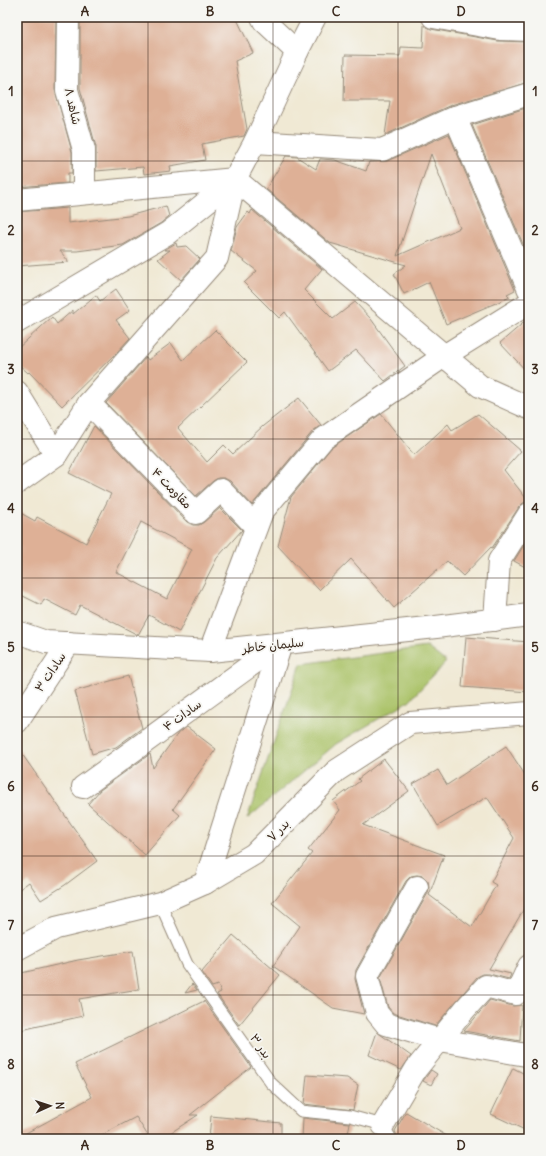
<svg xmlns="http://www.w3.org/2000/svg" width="546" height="1156" font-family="Delius,'Playpen Sans Arabic',sans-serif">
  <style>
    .green { fill: #aac267; stroke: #727642 }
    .building { fill: #deb096; fill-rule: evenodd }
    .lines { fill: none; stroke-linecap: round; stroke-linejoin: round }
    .lane-casing { stroke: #968a79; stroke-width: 13 }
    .street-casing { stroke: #968a79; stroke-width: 24 }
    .lane { stroke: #fff; stroke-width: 11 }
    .street { stroke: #fff; stroke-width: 22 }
    .grid { fill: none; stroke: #3b2a1e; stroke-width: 1; stroke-opacity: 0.55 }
    .labels { text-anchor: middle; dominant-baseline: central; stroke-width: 3.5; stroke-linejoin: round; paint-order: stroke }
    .street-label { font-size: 12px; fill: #3b2a1e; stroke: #f6f6f2 }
    .neatline { fill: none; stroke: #3b2a1e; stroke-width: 1.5 }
    .grid-label { font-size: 13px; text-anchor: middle; font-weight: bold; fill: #3b2a1e }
  </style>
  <rect width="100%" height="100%" fill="#f6f6f2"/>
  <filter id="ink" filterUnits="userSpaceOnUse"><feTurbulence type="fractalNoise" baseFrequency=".025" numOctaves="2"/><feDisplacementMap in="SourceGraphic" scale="8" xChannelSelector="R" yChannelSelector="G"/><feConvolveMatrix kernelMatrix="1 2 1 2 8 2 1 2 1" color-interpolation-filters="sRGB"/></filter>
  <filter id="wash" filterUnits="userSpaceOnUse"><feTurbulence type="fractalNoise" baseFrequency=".012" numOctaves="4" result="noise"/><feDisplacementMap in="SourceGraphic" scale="16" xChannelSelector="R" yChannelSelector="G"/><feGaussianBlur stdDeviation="0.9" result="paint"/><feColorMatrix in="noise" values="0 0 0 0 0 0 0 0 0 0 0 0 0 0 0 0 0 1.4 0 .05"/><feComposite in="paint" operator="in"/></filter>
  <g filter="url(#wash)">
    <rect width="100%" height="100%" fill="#f0e9d4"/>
    <polygon class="green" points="427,647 446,662 409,701 336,744 247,819 301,664"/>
    <g id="blocks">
      <g class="building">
        <polygon points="19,17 56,17 55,90 72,152 72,173 68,173 68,183 17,187 17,31"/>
        <polygon points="80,17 236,17 253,53 235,61 247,129 244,136 202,144 205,160 170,166 171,171 144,174 143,167 96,171 96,147 80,88"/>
        <polygon points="424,25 431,29 498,41 529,42 529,82 451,105 385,135 390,101 344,101 345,55 400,56 401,47 423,48"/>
        <polygon points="529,107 529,258 472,125"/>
        <path d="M449,134l66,156 -8,4 3,3 -64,27 -17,-42 -25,12 -10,-20 12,-9 -76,-22 -64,-54 20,-33 11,1 19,12 4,-10 15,1 31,11 3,-9 18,-1zM431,154l29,74 -63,28z"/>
        <polygon points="166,206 169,216 161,223 123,245 77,251 60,251 69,262 17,266 17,212 68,208 68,223 128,216"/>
        <polygon points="252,210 322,269 304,290 333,319 355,302 371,319 405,366 385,381 356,350 328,371 285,312 279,318 244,283 257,271 231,251 237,227 248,212 250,214"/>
        <polygon points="176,243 177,247 186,246 200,259 181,280 158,259 170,250 164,250"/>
        <polygon points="116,289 130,310 116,320 130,338 118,351 62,406 29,372 28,373 17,363 17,349 52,317 57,324 73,310 73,314 96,295 100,301"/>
        <polygon points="529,318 529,374 500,343"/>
        <polygon points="215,330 247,362 178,428 207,462 224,445 233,454 263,426 299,398 321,425 313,431 252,505 230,481 224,478 218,478 213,481 196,496 106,403 146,357 148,360 171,343 183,360"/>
        <polygon points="381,414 414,455 448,424 452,430 478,414 521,451 504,470 529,502 523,503 519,507 492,548 491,547 463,576 447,561 394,608 351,559 319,590 278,546 291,497 331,448"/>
        <path d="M94,426l93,96 6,3h6l5,-3 16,-14 22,22 -25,28 -38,74 -30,-17 -11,20 -58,-30 -5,10 -31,-16 -3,6 -24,-12v-82l18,10 2,-4 49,26 25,-49 -42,-21zM141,522l51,27 -25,50 -51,-27z"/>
        <polygon points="529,537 529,569 514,561"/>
        <polygon points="466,637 529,642 529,692 462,687"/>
        <polygon points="128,676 142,728 116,747 92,754 75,691"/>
        <polygon points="187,727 216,749 173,809 180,815 145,855 88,804 100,790 150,754 153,768 179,732"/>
        <polygon points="506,746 529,781 529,900 489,969 511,974 509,979 489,974 483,974 477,977 435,1026 393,1013 388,1007 380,978 428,893 429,887 428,881 423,876 417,875 411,876 406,881 356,970 355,979 364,1014 333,1008 273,966 300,926 272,903 312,853 308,850 340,810 333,801 360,781 358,779 384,759 409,791 363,825 444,855 429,895 472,927 496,885 491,882 514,838 487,797 438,826 413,784 438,770 447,785"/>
        <polygon points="17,747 97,861 65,885 41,900 29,882 17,891"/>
        <polygon points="233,935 280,975 239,1025 217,994 221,992 218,985 212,987 202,972"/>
        <polygon points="133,951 139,989 79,999 83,1016 17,1031 17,974 78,960"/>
        <polygon points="192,984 197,990 185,993"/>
        <polygon points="490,1000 513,1006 522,1005 520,1041 464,1031"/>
        <polygon points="204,1001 251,1067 190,1115 198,1115 161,1139 150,1139 136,1117 94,1139 17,1139 17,1138 92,1097 75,1064"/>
        <polygon points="377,1032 411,1056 401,1070 369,1055"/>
        <polygon points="513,1068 529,1076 529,1132 491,1114"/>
        <polygon points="431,1070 437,1074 431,1085 423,1081"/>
        <polygon points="307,1075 347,1078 358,1085 353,1110 304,1104"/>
        <polygon points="406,1112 452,1139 398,1139 395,1131"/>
        <polygon points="211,1116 281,1123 281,1139 209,1139"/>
        <polygon points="303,1118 350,1123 347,1139 302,1139"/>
      </g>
    </g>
  </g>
  <g filter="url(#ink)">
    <use href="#blocks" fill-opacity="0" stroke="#968a79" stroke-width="1"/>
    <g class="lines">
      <g class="lane-casing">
        <polyline id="lane" points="160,903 187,964 271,1083 301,1111 350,1116 383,1125 391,1139"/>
      </g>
      <g class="street-casing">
        <g id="street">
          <polyline points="68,17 67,90 84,150 84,193"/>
          <polyline points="262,17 264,21 297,52"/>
          <polyline points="433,17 500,29 529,30"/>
          <polyline points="455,117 529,290"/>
          <polyline points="255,142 382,150 455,117 529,94"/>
          <polyline points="17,200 235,179 480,386 529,408"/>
          <polyline points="17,322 168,233 235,179 255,142 297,52 315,17"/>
          <polyline points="17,392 56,455"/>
          <polyline points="89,403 196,513 221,490 256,527"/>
          <polyline points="17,483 56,455 89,403 217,258 235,179"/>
          <polyline points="495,620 499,561 529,514"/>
          <polyline points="17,632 46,642 210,651 436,627 529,615"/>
          <polyline points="210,651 262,512 323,439 444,356 529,303"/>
          <polyline points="17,722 69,643"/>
          <polyline points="83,787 280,644"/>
          <polyline points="205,883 281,644"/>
          <polyline points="417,887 367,976 377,1013 386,1024 440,1040 526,1055"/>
          <polyline points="17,949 56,928 160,903 205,883 254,854 336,771 410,723 529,713"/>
          <polyline points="383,1125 416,1069 465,1009 486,986 516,994 529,966"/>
        </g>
      </g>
      <use href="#lane" class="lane"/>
      <use href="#street" class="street"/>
    </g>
  </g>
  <path class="grid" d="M148,17v1122M273,17v1122M398,17v1122M17,161h512M17,300h512M17,439h512M17,578h512M17,717h512M17,856h512M17,995h512"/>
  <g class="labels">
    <g class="street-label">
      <text transform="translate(73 106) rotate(77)">شاهد ۸</text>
      <text transform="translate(172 488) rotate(46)">مقاومت ۴</text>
      <text transform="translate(273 645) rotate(-6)">سلیمان خاطر</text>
      <text transform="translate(50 672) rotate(-56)">سادات ۳</text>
      <text transform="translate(182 715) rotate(-36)">سادات ۴</text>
      <text transform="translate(278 830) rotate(-45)">بدر ۷</text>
      <text transform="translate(261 1046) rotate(55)">بدر ۳</text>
    </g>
  </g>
  <rect width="546" height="1156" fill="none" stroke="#f6f6f2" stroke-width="44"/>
  <g transform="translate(50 1106) rotate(87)" stroke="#f6f6f2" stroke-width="3" paint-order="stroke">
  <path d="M0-3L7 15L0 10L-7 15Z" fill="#3b2a1e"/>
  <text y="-6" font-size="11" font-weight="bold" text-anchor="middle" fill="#3b2a1e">N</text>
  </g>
  <rect x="22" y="22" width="502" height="1112" class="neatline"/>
  <g class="grid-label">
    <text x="85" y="16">A</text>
    <text x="210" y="16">B</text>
    <text x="336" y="16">C</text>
    <text x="461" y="16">D</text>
    <text x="11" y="96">1</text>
    <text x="535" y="96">1</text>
    <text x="11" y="235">2</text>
    <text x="535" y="235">2</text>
    <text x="11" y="374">3</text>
    <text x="535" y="374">3</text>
    <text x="11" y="513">4</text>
    <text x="535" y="513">4</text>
    <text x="11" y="652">5</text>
    <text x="535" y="652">5</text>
    <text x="11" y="791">6</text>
    <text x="535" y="791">6</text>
    <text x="11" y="930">7</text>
    <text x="535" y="930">7</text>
    <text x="11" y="1069">8</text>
    <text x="535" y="1069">8</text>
    <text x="85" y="1150">A</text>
    <text x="210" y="1150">B</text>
    <text x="336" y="1150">C</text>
    <text x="461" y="1150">D</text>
  </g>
</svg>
